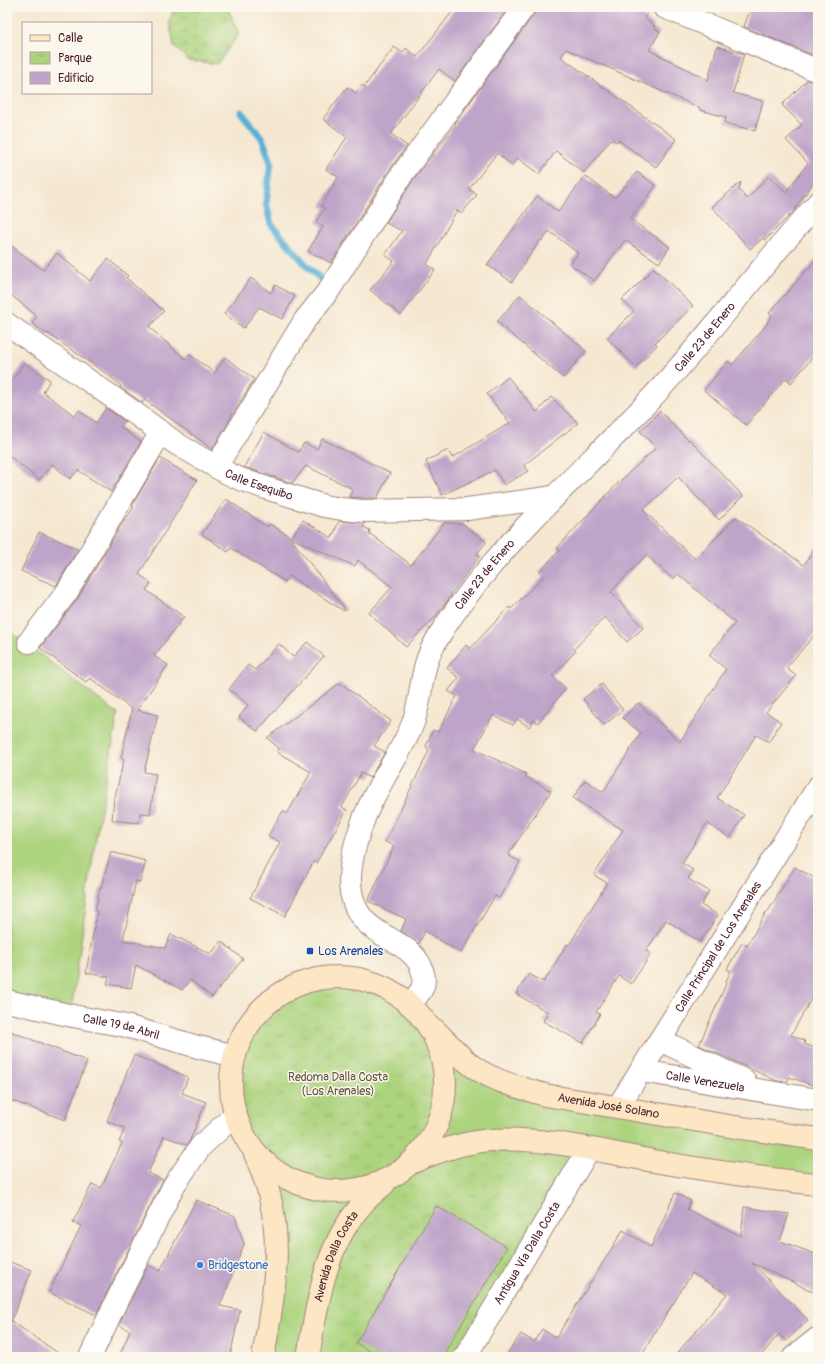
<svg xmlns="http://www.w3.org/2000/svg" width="825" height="1364" font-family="Pangolin,sans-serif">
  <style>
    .grass { fill: #acd37d; stroke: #7b7954 }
    .wetland { fill: url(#wetland-marsh); stroke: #7b7954 }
    .park { fill: url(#park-tufts); stroke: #7b7954 }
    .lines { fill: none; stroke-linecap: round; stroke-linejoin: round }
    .stream { stroke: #5ab0d7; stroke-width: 7 }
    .building { fill: #bfa4c9 }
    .street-casing { stroke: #a0847e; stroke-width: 24 }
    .secondary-casing { stroke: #a0847e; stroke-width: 24 }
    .street { stroke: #fff; stroke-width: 22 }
    .secondary { stroke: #fce6c4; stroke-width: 22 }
    .transit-dot { fill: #1a4fb4; stroke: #fbf7ec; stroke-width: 1.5 }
    .shop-dot { fill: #3f7fe0; stroke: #fbf7ec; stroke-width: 1.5 }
    .labels { text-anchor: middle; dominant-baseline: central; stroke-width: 3; stroke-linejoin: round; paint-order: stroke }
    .street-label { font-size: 12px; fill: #4a1f2b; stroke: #fbf7ec }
    .transit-label { font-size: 12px; fill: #164399; stroke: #fbf7ec; text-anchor: start }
    .park-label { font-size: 12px; fill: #675544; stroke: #fbf7ec }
    .shop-label { font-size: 12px; fill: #366cbe; stroke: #fbf7ec; text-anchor: start }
  </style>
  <defs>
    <pattern id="wetland-marsh" width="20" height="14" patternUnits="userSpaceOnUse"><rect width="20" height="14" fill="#acd37d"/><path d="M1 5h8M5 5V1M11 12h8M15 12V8" fill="none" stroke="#96b56c"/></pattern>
    <pattern id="park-tufts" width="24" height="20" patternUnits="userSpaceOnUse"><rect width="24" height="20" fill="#acd37d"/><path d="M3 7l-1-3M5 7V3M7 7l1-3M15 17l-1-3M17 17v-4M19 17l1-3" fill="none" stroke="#96b56c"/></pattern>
  </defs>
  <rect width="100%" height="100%" fill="#fbf7ec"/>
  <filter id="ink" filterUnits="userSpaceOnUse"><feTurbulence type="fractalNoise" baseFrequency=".025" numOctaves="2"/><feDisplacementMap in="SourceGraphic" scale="8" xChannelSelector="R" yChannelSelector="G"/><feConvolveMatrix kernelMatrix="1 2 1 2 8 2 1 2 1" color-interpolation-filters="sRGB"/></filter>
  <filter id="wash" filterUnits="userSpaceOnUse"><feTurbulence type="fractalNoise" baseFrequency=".012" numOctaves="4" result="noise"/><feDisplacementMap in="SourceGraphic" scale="16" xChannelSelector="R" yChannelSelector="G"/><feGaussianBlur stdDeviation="0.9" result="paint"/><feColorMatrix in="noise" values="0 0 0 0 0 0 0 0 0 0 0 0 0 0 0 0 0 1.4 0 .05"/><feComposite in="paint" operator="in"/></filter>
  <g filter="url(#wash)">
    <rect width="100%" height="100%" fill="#f5e8d1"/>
    <g class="grass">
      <polygon points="7,629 118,714 94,849 71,1013 7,999"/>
      <polygon points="424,1018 466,1061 497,1079 818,1139 818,1184 660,1162 425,1147 434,1035"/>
      <polygon points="267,1164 378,1183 396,1174 375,1191 308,1357 263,1357 270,1312"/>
    </g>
    <polygon class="wetland" points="175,7 227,7 239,34 217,64 188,60 174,46 169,21"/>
    <path class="park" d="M337,977c13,1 26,2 39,6 51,18 80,77 66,129 -3,13 -10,24 -17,35l23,2 131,-2 -114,210h-157l15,-79 52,-87 19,-16c-5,2 -10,6 -16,8 -12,5 -26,8 -39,8 -94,1 -142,-110 -80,-179 11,-12 25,-22 40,-28 12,-5 25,-6 38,-7z"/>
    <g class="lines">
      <polyline class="stream" points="241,112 262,138 271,162 266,203 271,224 307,266 324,282"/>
    </g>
    <g id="blocks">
      <g class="building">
        <polygon points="456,7 509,7 455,81 439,69 391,134 407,146 392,166 331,263 308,251 323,227 316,222 325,208 321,206 338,177 326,169 347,137 323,119 347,87 356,93 362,85 364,87 394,47 403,53 406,48 417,57"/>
        <polygon points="536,7 652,7 644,18 655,26 653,27 660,32 649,50 708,80 717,46 744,54 733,93 763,101 755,131 725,123 726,117 700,110 700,108 566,49 561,57 676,139 656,167 618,140 616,142 611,139 584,173 556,151 539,174 517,158 512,165 497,153 469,189 477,195 461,214 457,210 427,264 435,270 401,315 370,290 394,261 385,255 402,231 386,223 413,180 456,124 455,123 534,14"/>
        <polygon points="751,7 818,7 818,57 744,27"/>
        <polygon points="807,80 818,83 818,176 793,212 765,240 763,238 750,249 712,207 741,182 739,190 747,199 769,176 786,192 808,163 786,140 802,125 782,105"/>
        <polygon points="637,172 656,186 630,219 670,247 659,263 625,240 594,281 570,264 578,253 549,231 542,241 540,240 512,282 487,265 537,196 558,212 585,176 615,198"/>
        <polygon points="7,242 43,270 57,253 90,281 108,259 128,276 126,278 164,311 149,327 185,359 189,354 215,373 225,357 254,379 212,449 145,400 142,403 120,387 121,386 107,374 47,333 46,334 32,323 37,316 7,292"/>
        <polygon points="818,257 818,351 791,383 786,378 746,425 704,390 728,361 732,365 768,323 767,322 772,316 769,313"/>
        <polygon points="654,268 693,306 655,343 657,345 636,367 607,338 634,311 622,300"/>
        <polygon points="251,278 271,293 275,285 295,296 282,319 259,307 244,328 224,314"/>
        <polygon points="520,295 586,351 563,378 497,322"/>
        <polygon points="24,363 50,380 43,392 75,416 79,410 96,423 106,408 125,421 120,427 141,442 111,492 78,470 70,479 52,464 39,480 7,454 7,388"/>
        <polygon points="508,377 537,412 551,397 578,423 524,465 528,471 504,485 495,470 442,495 426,461 448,450 452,458 510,423 487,394"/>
        <polygon points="660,411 688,440 689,439 743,496 719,520 678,477 643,510 695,559 736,517 804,565 818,543 818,631 786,668 796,676 766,712 781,722 769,742 756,735 717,798 744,815 730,838 707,823 682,863 693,870 688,879 709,891 701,905 718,915 700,942 666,920 646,951 651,954 631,984 619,976 596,1012 600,1014 583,1043 543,1021 548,1012 516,994 529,974 544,982 567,944 569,945 607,883 594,875 623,830 573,798 585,780 603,792 641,733 623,718 638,703 680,742 726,669 709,655 735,623 678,574 673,579 646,555 611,592 643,628 627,642 605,617 574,649 576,651 552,676 566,688 538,723 534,720 529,727 517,719 513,725 493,715 474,749 526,774 525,776 551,791 508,855 520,862 499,898 495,896 461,953 425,931 419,944 401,931 406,919 368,901 394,846 385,842 429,751 426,746 433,730 438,732 457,696 448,691 459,678 447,668 466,645 470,649 509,607 511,609 544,576 539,572 560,550 557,548 619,482 656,448 640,431"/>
        <polygon points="264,432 298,452 304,443 317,449 322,439 390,473 377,498 362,498 349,497 353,489 306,466 292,483 244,467"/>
        <polygon points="160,458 197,480 139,574 151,583 146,590 184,617 154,656 168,665 137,710 158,715 144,772 156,774 150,814 140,813 139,823 112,820 114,797 115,797 124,759 121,758 132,709 90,678 86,682 40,648 78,598 120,527 134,507 132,506"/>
        <polygon points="226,499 268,527 270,524 289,536 345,609 344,611 289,576 285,582 231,548 228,552 202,534"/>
        <polygon points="303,520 332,538 339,521 365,523 363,527 370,530 369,533 411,565 444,523 462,523 486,542 477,554 480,556 450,595 451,596 434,618 406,647 369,613 392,587 358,560 355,566 291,538"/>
        <polygon points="39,532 78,549 56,586 21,571"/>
        <polygon points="307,642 324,656 257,731 239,717 248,705 229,689 248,665 255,670 279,644 293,657"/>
        <polygon points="340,683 391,721 374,746 385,752 370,778 361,773 342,807 347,810 316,863 314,861 285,916 250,898 280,842 268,836 283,811 287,814 311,772 277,752 279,748 267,738"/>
        <polygon points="602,684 623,710 604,725 583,699"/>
        <polygon points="111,852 146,861 140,882 136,881 123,940 165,948 171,934 211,954 221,941 243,959 212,997 190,980 182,990 136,965 131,988 107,984 109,977 86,973 97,911 95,911 100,888 101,888"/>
        <polygon points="795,867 818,880 818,987 791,1035 805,1041 804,1044 818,1049 818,1087 789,1077 787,1082 777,1081 699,1045 727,982 726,981 731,971 727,969 742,943 747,946 766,912 767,913"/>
        <polygon points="7,1030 87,1061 65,1120 7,1099"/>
        <polygon points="134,1055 188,1077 182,1093 206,1102 190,1140 187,1145 164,1136 148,1173 163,1180 96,1315 49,1292 81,1226 73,1222 92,1184 101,1188 122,1143 119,1142 125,1128 107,1121"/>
        <polygon points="675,1193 691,1201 687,1209 741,1236 744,1207 789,1214 780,1241 818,1255 818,1294 752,1263 808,1320 786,1341 779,1334 760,1357 674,1357 727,1294 692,1273 640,1357 505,1357 521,1334 534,1342 542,1329 556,1338 623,1230 651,1247"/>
        <polygon points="196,1200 235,1216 244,1244 220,1306 240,1310 230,1357 119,1357 130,1331 119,1325 131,1299 148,1265 160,1271"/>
        <polygon points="436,1206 507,1247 442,1357 379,1357 356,1343"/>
        <polygon points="7,1261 32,1270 11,1321 64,1357 7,1357"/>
      </g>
    </g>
  </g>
  <g filter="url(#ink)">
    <use href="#blocks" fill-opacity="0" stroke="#a0847e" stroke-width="1"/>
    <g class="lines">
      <g class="street-casing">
        <g id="street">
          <polyline points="664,7 818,71"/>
          <path id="s1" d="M7,324l118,82 52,38 48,28 15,7 26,9 58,18 18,3 20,2 105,-2 87,-12"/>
          <polyline points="216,467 305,320 329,290 403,173 524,7"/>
          <polyline points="29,642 67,592 161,432"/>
          <path id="s2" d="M7,1001l66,15 53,10 72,21 37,9"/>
          <path id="s3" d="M410,1004c3,-4 7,-8 10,-12 4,-6 5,-12 3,-19 -6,-28 -41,-33 -58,-52 -6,-6 -10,-14 -12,-21 -8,-23 2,-57 10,-79 12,-33 34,-61 48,-93 9,-20 9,-43 15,-64 3,-11 9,-22 15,-31 11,-19 25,-36 38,-53 51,-63 111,-117 166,-175 61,-64 113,-136 173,-202"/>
          <polyline points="660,1040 745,1081"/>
          <path id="s4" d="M641,1071l177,29"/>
          <path id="s5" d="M618,1107l200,-320"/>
          <polyline points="90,1357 120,1294 174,1185 201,1146 235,1115"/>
          <path id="s6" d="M465,1357l124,-208"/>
          <polyline points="794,1357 818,1338"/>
        </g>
      </g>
      <g class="secondary-casing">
        <g id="secondary">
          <circle cx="338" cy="1084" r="107"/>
          <path id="s7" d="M435,1030c10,10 20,21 31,31 22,19 52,26 79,34l190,32 83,12"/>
          <path d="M255,1154c6,14 12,29 15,44 13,53 2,107 -7,159"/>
          <path d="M413,1162c25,-11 51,-20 78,-22 53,-4 116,13 168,22 53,9 106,17 159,22"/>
          <path id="s8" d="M308,1357c9,-51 16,-109 52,-150 7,-9 16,-16 24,-23"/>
        </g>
      </g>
      <use href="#street" class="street"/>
      <use href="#secondary" class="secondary"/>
    </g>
  </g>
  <rect class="transit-dot" x="306" y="947" width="8" height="8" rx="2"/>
  <circle class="shop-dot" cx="200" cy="1265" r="4"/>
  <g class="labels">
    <g class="street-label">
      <text stroke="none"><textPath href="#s3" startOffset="823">Calle 23 de Enero</textPath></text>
      <text stroke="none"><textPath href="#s1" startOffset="300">Calle Esequibo</textPath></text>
      <text stroke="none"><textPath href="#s3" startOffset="499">Calle 23 de Enero</textPath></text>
      <text stroke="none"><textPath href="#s5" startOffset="189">Calle Principal de Los Arenales</textPath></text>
      <text stroke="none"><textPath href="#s2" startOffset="117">Calle 19 de Abril</textPath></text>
      <text stroke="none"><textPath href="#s4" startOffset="65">Calle Venezuela</textPath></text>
      <text stroke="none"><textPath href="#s7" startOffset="195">Avenida José Solano</textPath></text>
      <text stroke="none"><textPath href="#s6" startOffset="121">Antigua Vía Dalla Costa</textPath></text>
      <text stroke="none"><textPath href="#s8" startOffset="105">Avenida Dalla Costa</textPath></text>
    </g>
    <g class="transit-label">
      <text x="318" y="951">Los Arenales</text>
    </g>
    <g class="park-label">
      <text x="338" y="1077">Redoma Dalla Costa<tspan x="338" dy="14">(Los Arenales)</tspan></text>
    </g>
    <g class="shop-label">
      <text x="208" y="1265">Bridgestone</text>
    </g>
  </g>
  <rect width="825" height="1364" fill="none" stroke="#fbf7ec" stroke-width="24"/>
  <rect x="22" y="22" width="130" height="72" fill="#fbf7ec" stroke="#b4a19f"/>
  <rect x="30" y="35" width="20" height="6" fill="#fce6c4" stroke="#b4a19f"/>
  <text x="58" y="42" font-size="12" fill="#4a1f2b">Calle</text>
  <rect x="30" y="52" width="20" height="12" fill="url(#park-tufts)" stroke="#b4a19f"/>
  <text x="58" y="62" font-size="12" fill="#4a1f2b">Parque</text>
  <rect x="30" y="72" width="20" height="12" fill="#bfa4c9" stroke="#b4a19f"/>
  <text x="58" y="82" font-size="12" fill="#4a1f2b">Edificio</text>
</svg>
